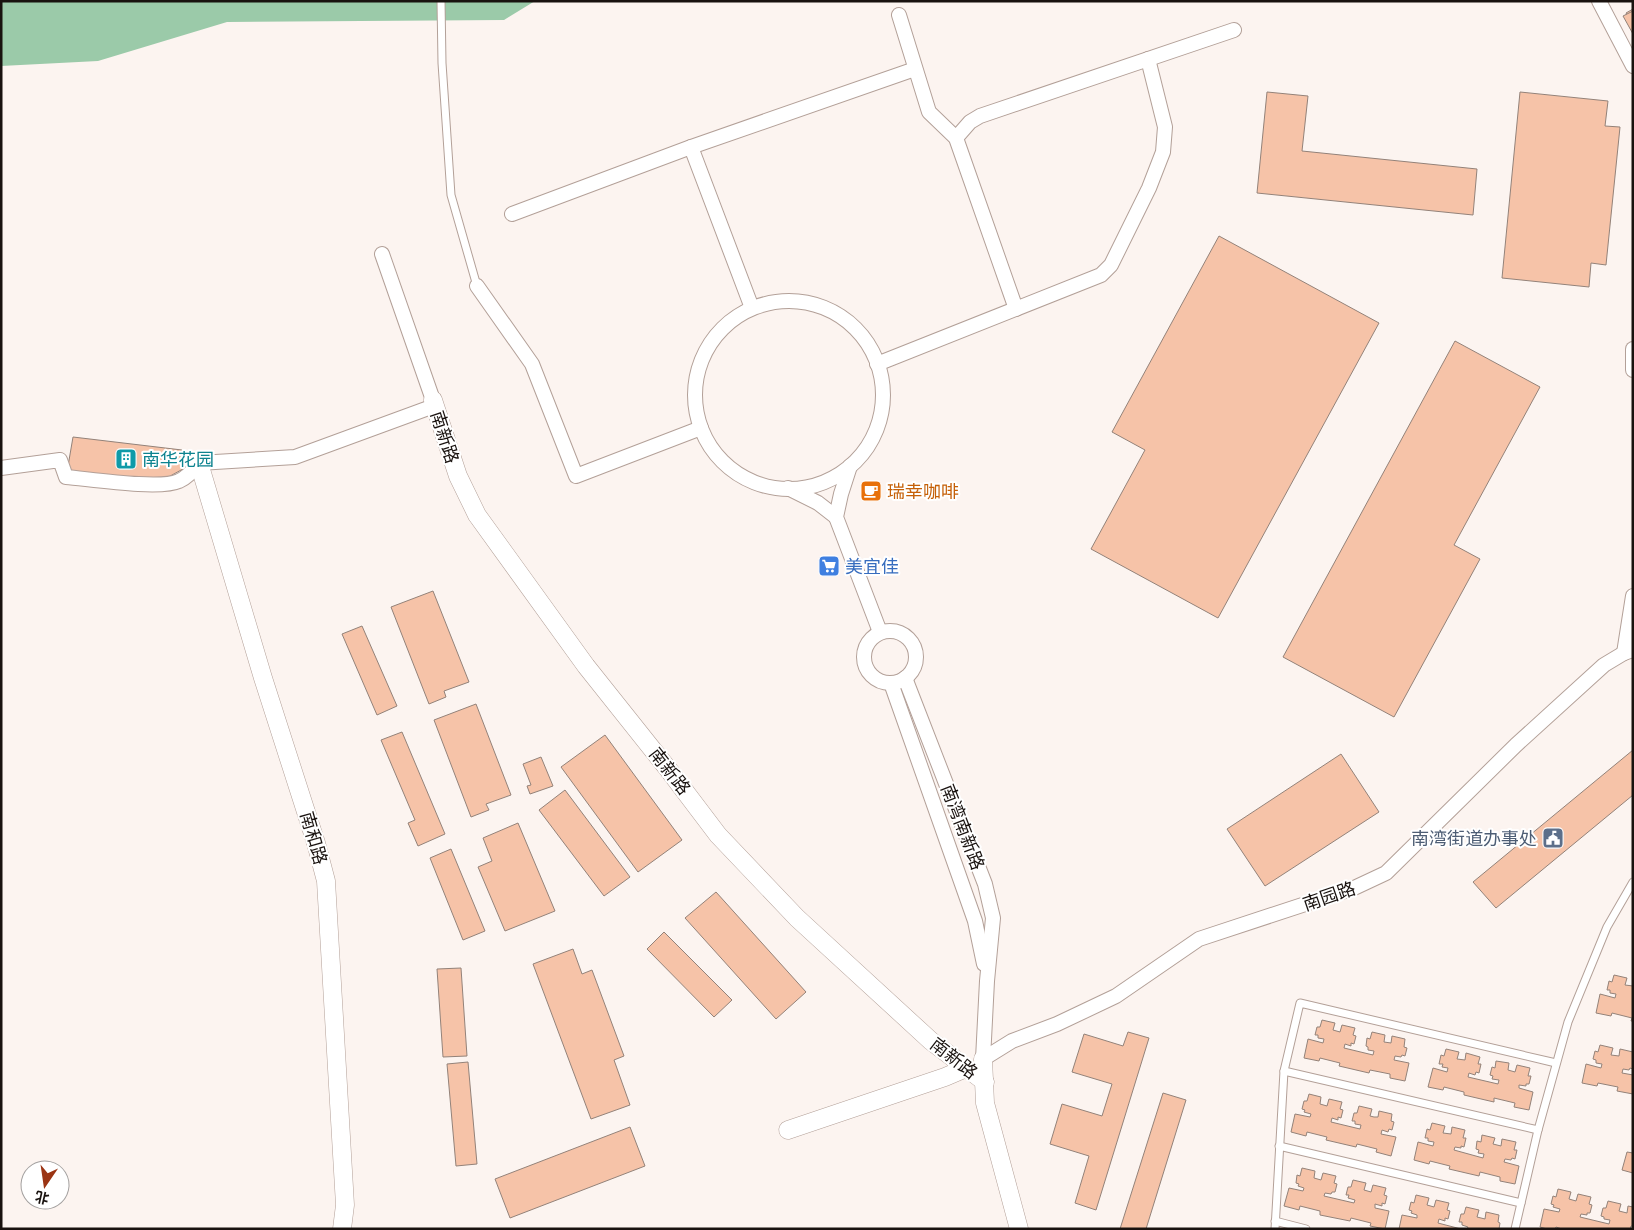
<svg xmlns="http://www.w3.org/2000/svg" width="1634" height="1230" font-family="'Work Sans','Noto Sans SC',sans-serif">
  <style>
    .forest { fill: #9bcaa9 }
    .building { fill: #f6c3a8; stroke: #938279 }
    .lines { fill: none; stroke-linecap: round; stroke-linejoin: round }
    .service-casing { stroke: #b3a098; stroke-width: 9 }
    .minor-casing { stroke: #b3a098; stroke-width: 16 }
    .tertiary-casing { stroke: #b3a098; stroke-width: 19 }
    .service { stroke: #fff; stroke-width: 7 }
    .minor { stroke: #fff; stroke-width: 14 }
    .tertiary { stroke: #fff; stroke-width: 18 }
    .labels { text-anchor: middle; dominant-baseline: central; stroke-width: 4; stroke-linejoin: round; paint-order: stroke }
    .street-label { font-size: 18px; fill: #19120f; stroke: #fff }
    .culture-label { font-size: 18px; fill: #0d838f; stroke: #fff; text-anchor: start }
    .food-label { font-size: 18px; fill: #c56008; stroke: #fff; text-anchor: start }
    .shop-label { font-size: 18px; fill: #366cbe; stroke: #fff; text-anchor: start }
    .service-label { font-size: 18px; fill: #4e5e75; stroke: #fff; text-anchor: end }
  </style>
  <rect width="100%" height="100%" fill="#fcf4f0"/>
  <polygon class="forest" points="1,1 535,1 504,20 227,22 98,61 1,66"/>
  <g class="building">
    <polygon points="1633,9 1633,26 1626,13"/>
    <polygon points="1633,11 1633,34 1623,16"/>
    <polygon points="1267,92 1308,96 1302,151 1477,169 1473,215 1257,193"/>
    <polygon points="1520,92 1608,101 1605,126 1620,127 1606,265 1591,263 1589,287 1502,278"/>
    <polygon points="1219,236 1379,323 1218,618 1091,549 1145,450 1112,432"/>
    <polygon points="1455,341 1540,387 1454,545 1480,559 1394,717 1283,657"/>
    <polygon points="73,437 182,450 183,469 161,481 67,472"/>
    <polygon points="433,591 469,682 444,691 446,697 429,704 391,607"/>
    <polygon points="362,626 397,706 377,715 342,634"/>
    <polygon points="476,704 511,795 486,804 489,810 471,817 434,720"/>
    <polygon points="402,732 445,834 418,846 408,823 415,820 381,740"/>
    <polygon points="605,735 682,840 638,872 561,767"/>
    <polygon points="1633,750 1633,795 1496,908 1473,882"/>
    <polygon points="1341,754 1379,812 1265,886 1227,829"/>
    <polygon points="541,757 553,786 530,794 527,786 531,785 523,764"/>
    <polygon points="565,790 630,877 604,896 539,810"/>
    <polygon points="518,823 555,911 505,931 478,867 492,861 483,838"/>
    <polygon points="451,849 485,931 463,940 430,858"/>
    <polygon points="716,892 806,992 776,1019 685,918"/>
    <polygon points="664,932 732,1000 714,1017 647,949"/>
    <polygon points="573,949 582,974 592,970 624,1056 614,1060 630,1105 591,1119 533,964"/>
    <polygon points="461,968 467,1056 443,1057 437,969"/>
    <polygon points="1614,975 1627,978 1625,985 1633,986 1633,1021 1631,1021 1632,1018 1612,1013 1611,1016 1596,1013 1600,994 1615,998 1616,994 1610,993 1610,990 1607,990 1609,981 1612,982"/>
    <polygon points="1322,1020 1335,1023 1333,1030 1340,1032 1342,1025 1355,1028 1353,1035 1356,1036 1354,1044 1351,1043 1351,1046 1345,1044 1344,1048 1373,1055 1374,1051 1368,1050 1368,1047 1366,1046 1367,1038 1370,1039 1372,1032 1385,1035 1384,1042 1391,1043 1392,1036 1405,1039 1404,1047 1407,1048 1405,1056 1402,1055 1401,1057 1395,1056 1394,1060 1409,1063 1405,1081 1390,1078 1390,1074 1370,1070 1369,1073 1339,1066 1340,1063 1320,1058 1319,1061 1304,1058 1308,1039 1323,1043 1324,1039 1318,1038 1318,1035 1315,1035 1317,1027 1320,1027"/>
    <polygon points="1128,1032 1149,1038 1096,1210 1075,1203 1089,1156 1050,1144 1062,1104 1102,1116 1112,1084 1072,1072 1084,1034 1123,1046"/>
    <polygon points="1600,1045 1613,1048 1611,1055 1619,1056 1620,1049 1633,1052 1633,1069 1630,1068 1629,1070 1623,1069 1622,1073 1633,1075 1633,1094 1617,1091 1618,1087 1598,1083 1597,1086 1582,1083 1586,1064 1601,1068 1602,1064 1596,1063 1596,1060 1593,1059 1595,1051 1598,1052"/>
    <polygon points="1446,1049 1459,1052 1457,1059 1465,1060 1466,1053 1480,1057 1478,1064 1481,1064 1479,1073 1476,1072 1475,1075 1469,1073 1468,1077 1498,1084 1499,1080 1492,1079 1493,1076 1490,1075 1492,1067 1495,1068 1496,1061 1509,1063 1508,1070 1515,1072 1517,1065 1530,1068 1528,1076 1531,1076 1529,1084 1526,1084 1526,1086 1519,1085 1519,1088 1533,1092 1529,1110 1514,1107 1515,1103 1494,1098 1494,1102 1464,1095 1464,1092 1444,1087 1443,1090 1428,1087 1433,1068 1447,1072 1448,1068 1442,1067 1443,1064 1439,1064 1441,1055 1444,1056"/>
    <polygon points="468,1062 477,1164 456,1166 447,1064"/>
    <polygon points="1163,1093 1186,1100 1146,1229 1120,1229"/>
    <polygon points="1309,1094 1321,1097 1320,1104 1327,1106 1329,1099 1342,1102 1340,1109 1343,1110 1341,1118 1338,1117 1338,1120 1332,1118 1331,1122 1360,1129 1361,1125 1355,1124 1355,1121 1352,1121 1354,1113 1357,1113 1359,1106 1372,1109 1370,1116 1374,1117 1378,1117 1379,1111 1392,1114 1391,1121 1394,1122 1392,1130 1389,1129 1388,1132 1382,1130 1381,1134 1396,1137 1391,1156 1376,1152 1377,1149 1357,1144 1356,1147 1326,1140 1327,1137 1307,1132 1306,1136 1291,1132 1295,1114 1310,1117 1311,1114 1304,1112 1305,1110 1302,1109 1304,1101 1307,1101"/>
    <polygon points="1432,1123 1445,1126 1443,1133 1451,1134 1452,1127 1465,1130 1463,1138 1466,1138 1464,1147 1461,1146 1461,1148 1455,1147 1454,1150 1483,1158 1484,1154 1478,1153 1479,1150 1476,1149 1477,1141 1481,1142 1482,1135 1495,1138 1493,1144 1501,1146 1502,1139 1516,1142 1514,1150 1517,1150 1515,1159 1512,1158 1511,1160 1505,1159 1504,1162 1519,1166 1515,1184 1500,1181 1500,1177 1480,1172 1479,1176 1449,1169 1450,1166 1430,1161 1429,1164 1414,1160 1418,1142 1433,1146 1434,1142 1428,1141 1428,1138 1425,1138 1427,1129 1430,1130"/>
    <polygon points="630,1127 645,1166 510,1218 495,1179"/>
    <polygon points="1627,1152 1633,1153 1633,1173 1622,1170"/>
    <polygon points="1302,1168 1315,1171 1314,1178 1321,1180 1323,1173 1336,1176 1334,1183 1337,1184 1335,1192 1332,1192 1331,1194 1325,1193 1324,1196 1354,1203 1355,1200 1348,1198 1349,1195 1346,1195 1348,1187 1351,1187 1353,1180 1366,1183 1364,1190 1371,1192 1373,1185 1386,1188 1384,1195 1387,1196 1385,1204 1382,1203 1382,1206 1375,1204 1375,1208 1389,1211 1385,1229 1370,1226 1371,1223 1351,1218 1350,1221 1320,1215 1320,1211 1300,1206 1299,1210 1284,1206 1289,1188 1303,1191 1304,1188 1298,1186 1299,1184 1296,1183 1297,1175 1300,1176"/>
    <polygon points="1558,1189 1571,1192 1569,1199 1576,1201 1578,1194 1591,1197 1589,1204 1592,1205 1590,1213 1587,1213 1587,1215 1581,1214 1580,1217 1609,1224 1610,1220 1604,1219 1604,1217 1601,1216 1603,1208 1606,1208 1608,1201 1621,1204 1619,1211 1627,1213 1628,1206 1633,1207 1633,1226 1631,1226 1630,1229 1562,1229 1556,1227 1555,1229 1547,1229 1540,1227 1544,1209 1559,1212 1560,1209 1553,1207 1554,1205 1551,1204 1553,1196 1556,1197"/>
    <polygon points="1416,1195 1429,1198 1427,1205 1434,1207 1436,1200 1449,1203 1447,1210 1450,1211 1448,1219 1445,1218 1445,1221 1439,1219 1438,1223 1461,1229 1399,1229 1402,1215 1417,1218 1417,1215 1411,1213 1412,1211 1409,1210 1411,1202 1414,1203"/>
    <polygon points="1466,1207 1479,1210 1477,1217 1485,1219 1486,1212 1499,1215 1498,1222 1500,1223 1499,1229 1467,1229 1468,1227 1462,1225 1462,1222 1459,1222 1461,1214 1464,1214"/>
  </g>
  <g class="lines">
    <g class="service-casing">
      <g id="service">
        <polyline points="441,1 442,63 451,195 477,286"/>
        <polyline points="1284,1071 1538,1130"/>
        <polyline points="1279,1146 1521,1203"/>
        <polyline points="1275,1221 1306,1229"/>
        <polyline points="1275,1229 1284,1071 1300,1003 1556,1063"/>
        <polyline points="1515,1229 1538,1130 1568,1022 1607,927 1633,882"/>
      </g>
    </g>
    <g class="minor-casing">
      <g id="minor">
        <polyline points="1599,1 1633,66"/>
        <polyline points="899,15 929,112 956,138 1016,309"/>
        <polyline points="956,138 970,122 980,116 1234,30"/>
        <polyline points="691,147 752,308"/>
        <polyline points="512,214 691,147 915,69"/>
        <polyline points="382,254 433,400"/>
        <polyline points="477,286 532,364 576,476 701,428"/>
        <circle cx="789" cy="395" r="94"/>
        <polyline points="1633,349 1633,370"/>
        <polyline points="877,364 1101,275 1111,265 1149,188 1163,152 1165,127 1148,59"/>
        <polyline points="850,466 841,494 836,517 880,632"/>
        <path d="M1,468l59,-8 6,17c24,2 94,13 113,4 9,-4 14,-11 20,-18l96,-6 139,-51"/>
        <polyline points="788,488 818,503 836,517"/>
        <circle cx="890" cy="657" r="26"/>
        <polyline points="1624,653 1633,596"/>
        <polyline points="905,678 985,884 993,918 987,981 983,1059"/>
        <polyline points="891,683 975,921 984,964"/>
        <polyline points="983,1059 1012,1041 1057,1024 1116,996 1199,939 1354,888 1386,873 1516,745 1604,665 1624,653 1633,650"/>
      </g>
    </g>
    <g class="tertiary-casing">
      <g id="tertiary">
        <polyline points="433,400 458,476 477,515 586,666 668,769 718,835 797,918 931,1041 985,1082"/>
        <polyline points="199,463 263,678 316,843 326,881 345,1205 342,1229"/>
        <polyline points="983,1059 985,1103 1019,1229"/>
        <polyline points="788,1130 945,1077 966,1068"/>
      </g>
    </g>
    <use href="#service" class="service"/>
    <use href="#minor" class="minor"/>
    <use href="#tertiary" class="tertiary"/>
  </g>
  <defs>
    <g id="building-square" transform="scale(1.125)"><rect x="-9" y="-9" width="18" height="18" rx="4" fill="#0f9aa8" stroke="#fff"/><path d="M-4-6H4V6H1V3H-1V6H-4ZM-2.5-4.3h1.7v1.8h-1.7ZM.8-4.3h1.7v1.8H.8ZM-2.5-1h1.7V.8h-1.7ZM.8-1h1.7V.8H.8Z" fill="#fff"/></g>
    <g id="cafe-square" transform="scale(1.125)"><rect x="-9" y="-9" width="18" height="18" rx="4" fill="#e8710a" stroke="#fff"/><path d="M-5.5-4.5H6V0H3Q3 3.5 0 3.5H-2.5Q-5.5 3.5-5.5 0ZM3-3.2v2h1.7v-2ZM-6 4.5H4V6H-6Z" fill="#fff"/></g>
    <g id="supermarket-square" transform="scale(1.125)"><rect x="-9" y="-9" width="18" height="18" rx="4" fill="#3f7fe0" stroke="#fff"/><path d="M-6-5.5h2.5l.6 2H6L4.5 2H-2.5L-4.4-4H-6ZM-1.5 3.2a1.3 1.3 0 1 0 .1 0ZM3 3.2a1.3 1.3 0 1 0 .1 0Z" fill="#fff"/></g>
    <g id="civic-square" transform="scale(1.125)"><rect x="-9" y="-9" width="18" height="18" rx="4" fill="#5c6f8a" stroke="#fff"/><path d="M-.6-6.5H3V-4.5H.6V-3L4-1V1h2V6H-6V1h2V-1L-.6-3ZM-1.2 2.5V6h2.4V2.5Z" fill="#fff"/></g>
  </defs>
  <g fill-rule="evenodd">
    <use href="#building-square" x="126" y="459"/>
    <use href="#cafe-square" x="871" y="491"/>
    <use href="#supermarket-square" x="829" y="566"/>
    <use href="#civic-square" x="1553" y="838"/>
  </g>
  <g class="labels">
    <g class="street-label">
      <text transform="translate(445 437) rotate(72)">南新路</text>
      <text transform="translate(670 771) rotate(52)">南新路</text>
      <text transform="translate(963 827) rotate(69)">南湾南新路</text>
      <text transform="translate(314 838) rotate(74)">南和路</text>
      <text transform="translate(1329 896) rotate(-19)">南园路</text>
      <text transform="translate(954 1058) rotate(38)">南新路</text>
    </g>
    <g class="culture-label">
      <text x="142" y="459">南华花园</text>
    </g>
    <g class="food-label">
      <text x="887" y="491">瑞幸咖啡</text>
    </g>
    <g class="shop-label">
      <text x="845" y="566">美宜佳</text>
    </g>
    <g class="service-label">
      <text x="1537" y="838">南湾街道办事处</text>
    </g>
  </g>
  <rect width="1634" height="1230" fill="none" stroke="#19120f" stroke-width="5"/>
  <g transform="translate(45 1185) rotate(193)"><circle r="24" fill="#ffffff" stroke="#a3a09f"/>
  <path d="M0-4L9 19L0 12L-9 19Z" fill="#9b3413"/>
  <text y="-8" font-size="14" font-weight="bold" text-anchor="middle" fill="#19120f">北</text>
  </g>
</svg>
